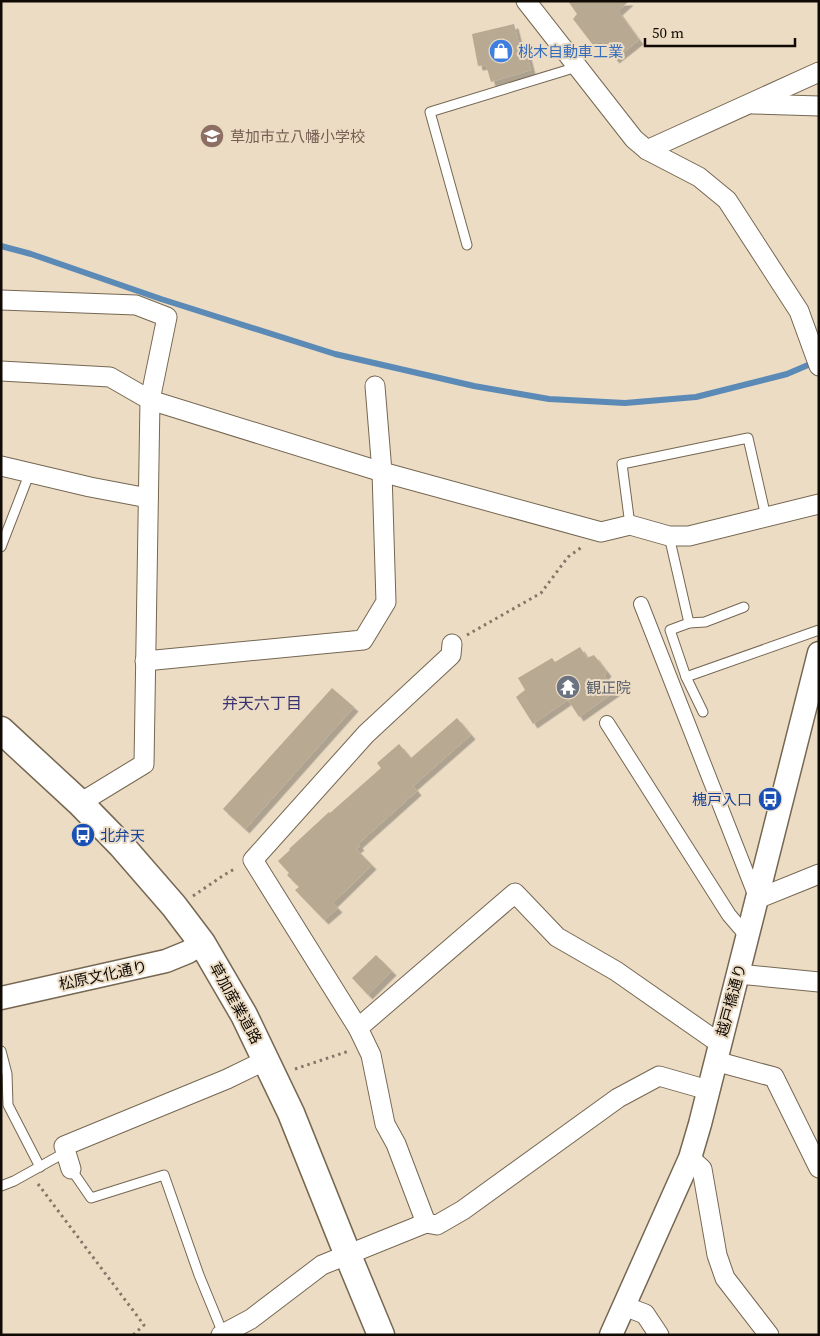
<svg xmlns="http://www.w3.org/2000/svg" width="820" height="1336" font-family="'Source Serif 4','Noto Sans JP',serif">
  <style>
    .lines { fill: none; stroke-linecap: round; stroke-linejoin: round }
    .stream { stroke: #5b8ab6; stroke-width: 6 }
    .building { fill: #b8a992; filter: url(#shadow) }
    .service-casing { stroke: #756752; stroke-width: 11 }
    .pedestrian-casing { stroke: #756752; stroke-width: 16 }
    .minor-casing { stroke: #756752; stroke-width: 21 }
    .tertiary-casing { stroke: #756752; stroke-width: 25 }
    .secondary-casing { stroke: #756752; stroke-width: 29 }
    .path { stroke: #827768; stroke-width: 3; stroke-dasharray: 2.5 4; stroke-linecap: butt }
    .service { stroke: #fff; stroke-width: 9 }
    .pedestrian { stroke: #fff; stroke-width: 14 }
    .minor { stroke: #fff; stroke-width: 19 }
    .tertiary { stroke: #fff; stroke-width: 22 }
    .secondary { stroke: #fff; stroke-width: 26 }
    .labels { text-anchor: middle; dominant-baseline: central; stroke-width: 4; stroke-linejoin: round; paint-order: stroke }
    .shop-label { font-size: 15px; fill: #366cbe; stroke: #ecdcc4; text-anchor: start }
    .education-label { font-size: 15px; fill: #785e54; stroke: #ecdcc4; text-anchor: start }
    .worship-label { font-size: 15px; fill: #5b616d; stroke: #ecdcc4; text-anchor: start }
    .transit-label { font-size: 15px; fill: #164399; stroke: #ecdcc4; text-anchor: end }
    .street-label { font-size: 15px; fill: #100a04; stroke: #ecdcc4 }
    .neighbourhood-label { font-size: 16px; fill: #39336f; stroke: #ecdcc4 }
  </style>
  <defs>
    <filter id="shadow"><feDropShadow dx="4.5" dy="4.5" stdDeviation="0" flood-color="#0004"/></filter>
  </defs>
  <rect width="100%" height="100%" fill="#ecdcc4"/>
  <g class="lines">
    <polyline class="stream" points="1,246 31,254 161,299 335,354 474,386 549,399 625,403 696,397 787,374 815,362"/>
  </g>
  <g class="building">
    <polygon points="568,1 629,1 618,11 639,40 615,59 601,41 593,45 573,19 577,14"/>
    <polygon points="514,24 522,56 527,54 531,70 491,82 486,65 478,66 472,34"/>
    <polygon points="580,647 587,658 594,655 607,672 604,676 616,691 579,717 568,700 533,724 516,697 525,690 518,678 552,658 555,662"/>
    <polygon points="332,688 354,707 245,829 223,809"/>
    <polygon points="457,718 471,735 413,786 417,791 358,844 360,846 356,849 372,865 333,903 338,908 324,920 295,890 299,887 287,875 289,873 278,861 290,850 289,849 329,812 330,813 381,768 377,763 399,744 411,758"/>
    <polygon points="376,955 392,971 368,995 352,978"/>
  </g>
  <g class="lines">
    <g class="service-casing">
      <g id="service">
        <polyline points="467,245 430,112 577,67"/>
        <polyline points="630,525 622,464 748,438 766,517"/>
        <polyline points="669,536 689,623"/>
        <polyline points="1,547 30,472"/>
        <polyline points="686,677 819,630"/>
        <polyline points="703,712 686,677 670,630 689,623 705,622 744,607"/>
        <polyline points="1,1051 7,1074 8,1105 40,1167"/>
        <polyline points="71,1169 91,1198 164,1175 199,1275 222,1331 222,1334"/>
        <polyline points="1,1186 14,1181 66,1152"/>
      </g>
    </g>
    <g class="pedestrian-casing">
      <g id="pedestrian">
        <polyline points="641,604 756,897"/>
        <polyline points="607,723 729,915 747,936"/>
      </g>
    </g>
    <g class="minor-casing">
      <g id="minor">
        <polyline points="526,1 634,139 647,150 699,177 727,200 799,311 819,366"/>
        <polyline points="753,104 819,106"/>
        <polyline points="647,150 819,72"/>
        <polyline points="1,300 136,305 167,317 150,400 144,764 80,803"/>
        <polyline points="1,371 110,377 150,400 382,472 601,532 630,525 669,536 689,536 819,504"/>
        <polyline points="1,466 90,487 148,498"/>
        <polyline points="452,644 451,655 366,734 253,860 358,1028 371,1055 385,1124 396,1144 426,1223 437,1225 463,1210 618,1098 659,1076 708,1090"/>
        <polyline points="145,661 363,640 386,602 382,472 375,386"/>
        <polyline points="757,899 819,874"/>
        <polyline points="738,974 819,982"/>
        <polyline points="358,1028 515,893 557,937 616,971 719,1043"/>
        <polyline points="715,1061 774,1077 819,1168"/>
        <polyline points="690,1158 702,1169 717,1255 725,1278 769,1335"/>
        <polyline points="71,1169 64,1146 227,1079 266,1060"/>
        <polyline points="624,1306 645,1314 659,1335"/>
        <polyline points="221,1335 251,1319 322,1265 426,1223"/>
      </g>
    </g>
    <g class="tertiary-casing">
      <g id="tertiary">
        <polyline points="1,998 166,961 188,952 202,943"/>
        <polyline points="611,1335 690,1158 700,1124 819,653"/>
      </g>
    </g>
    <g class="secondary-casing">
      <polyline id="secondary" points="1,730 80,803 121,845 174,906 202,943 244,1015 291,1113 347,1253 381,1335"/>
    </g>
    <g class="path">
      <polyline points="467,635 541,593 568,557 582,547"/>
      <polyline points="193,896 224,875 236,868"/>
      <polyline points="295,1069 349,1051"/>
      <polyline points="38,1184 144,1325 133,1335"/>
    </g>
    <use href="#service" class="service"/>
    <use href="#pedestrian" class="pedestrian"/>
    <use href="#minor" class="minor"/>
    <use href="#tertiary" class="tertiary"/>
    <use href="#secondary" class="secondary"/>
  </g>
  <defs>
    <g id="shop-disc" transform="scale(1.25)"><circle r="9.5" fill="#3f7fe0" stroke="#ecdcc4"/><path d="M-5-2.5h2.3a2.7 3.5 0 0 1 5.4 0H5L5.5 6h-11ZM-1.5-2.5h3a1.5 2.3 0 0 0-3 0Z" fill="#fff"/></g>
    <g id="school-disc" transform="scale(1.25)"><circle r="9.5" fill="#8d6e63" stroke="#ecdcc4"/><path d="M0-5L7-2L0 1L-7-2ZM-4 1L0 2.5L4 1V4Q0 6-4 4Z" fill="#fff"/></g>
    <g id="temple-disc" transform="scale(1.25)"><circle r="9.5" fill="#6b7280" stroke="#ecdcc4"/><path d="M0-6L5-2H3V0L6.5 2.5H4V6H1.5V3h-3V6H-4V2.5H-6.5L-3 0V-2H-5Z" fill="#fff"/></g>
    <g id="bus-disc" transform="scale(1.25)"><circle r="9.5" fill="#1a4fb4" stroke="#ecdcc4"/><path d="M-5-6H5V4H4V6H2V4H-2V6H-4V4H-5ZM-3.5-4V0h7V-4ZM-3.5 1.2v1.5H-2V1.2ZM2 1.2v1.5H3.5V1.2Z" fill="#fff"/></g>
  </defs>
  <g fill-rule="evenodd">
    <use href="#shop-disc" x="501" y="51"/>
    <use href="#school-disc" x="212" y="136"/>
    <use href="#temple-disc" x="568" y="687"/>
    <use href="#bus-disc" x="770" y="799"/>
    <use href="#bus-disc" x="83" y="835"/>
  </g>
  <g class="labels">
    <g class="shop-label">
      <text x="518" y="51">桃木自動車工業</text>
    </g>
    <g class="education-label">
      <text x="230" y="136">草加市立八幡小学校</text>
    </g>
    <g class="worship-label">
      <text x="586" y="687">観正院</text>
    </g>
    <g class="transit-label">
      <text x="752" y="799">槐戸入口</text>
      <text x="100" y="835" text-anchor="start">北弁天</text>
    </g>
    <g class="street-label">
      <text transform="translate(103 975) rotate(-12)">松原文化通り</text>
      <text transform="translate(731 1000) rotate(-75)">越戸橋通り</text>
      <text transform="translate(236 1003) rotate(61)">草加産業道路</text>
    </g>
    <g class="neighbourhood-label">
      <text x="262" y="703">弁天六丁目</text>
    </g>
  </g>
  <rect width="820" height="1336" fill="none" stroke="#100a04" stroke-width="5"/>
  <path d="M645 38v8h150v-8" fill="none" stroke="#100a04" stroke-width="2.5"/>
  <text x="652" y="38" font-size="15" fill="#100a04" stroke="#ecdcc4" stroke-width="4" paint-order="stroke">50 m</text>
</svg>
